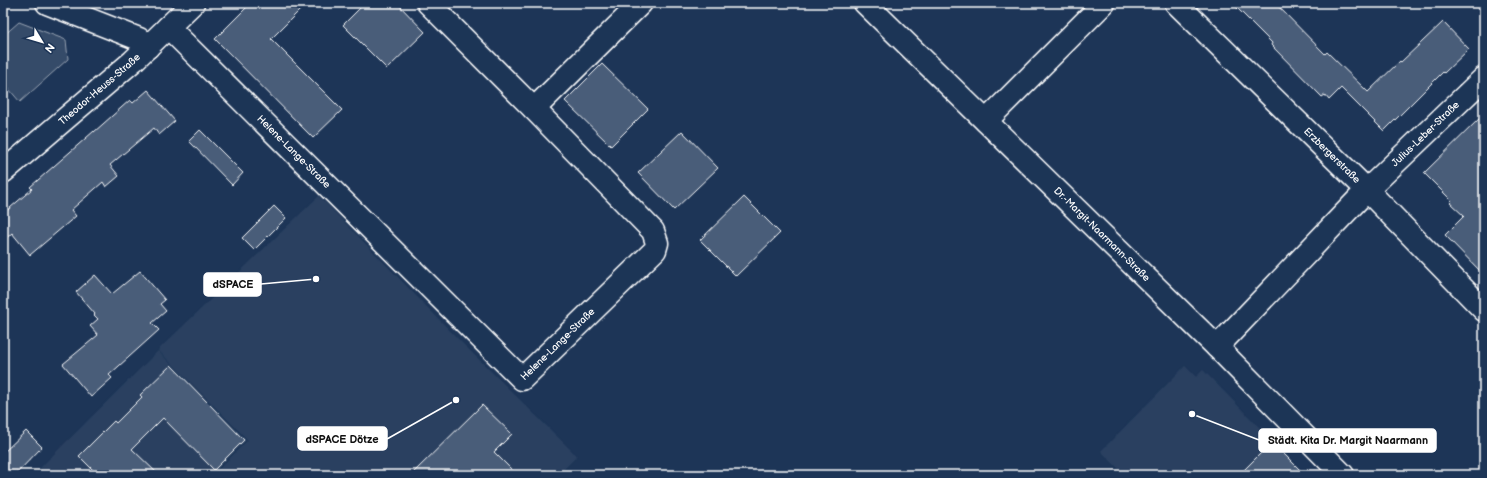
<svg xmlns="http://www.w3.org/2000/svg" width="1487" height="478" font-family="'Balsamiq Sans',sans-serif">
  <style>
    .built { fill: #2a4161 }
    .green { fill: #364b69; stroke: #9aa5b4 }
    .building { fill: #4a5d79; stroke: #fff }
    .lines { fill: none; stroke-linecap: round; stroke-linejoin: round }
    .street-casing { stroke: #fff; stroke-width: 25 }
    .street { stroke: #1d3557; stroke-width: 22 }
    .labels { text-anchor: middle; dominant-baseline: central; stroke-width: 3; stroke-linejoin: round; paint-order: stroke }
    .street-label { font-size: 10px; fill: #fff; stroke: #1d3557 }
    .leader { fill: none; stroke: #fff; stroke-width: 1.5 }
    .callout-dot { fill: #fff; stroke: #1d3557; stroke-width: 1.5 }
    .callout { fill: #fff; stroke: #fff; stroke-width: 1.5 }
    .callout-label { font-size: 11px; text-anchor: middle; font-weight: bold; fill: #111 }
  </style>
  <rect width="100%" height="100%" fill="#1d3557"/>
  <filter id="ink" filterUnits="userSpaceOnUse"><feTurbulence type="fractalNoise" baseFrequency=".025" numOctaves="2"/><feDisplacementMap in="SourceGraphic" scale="8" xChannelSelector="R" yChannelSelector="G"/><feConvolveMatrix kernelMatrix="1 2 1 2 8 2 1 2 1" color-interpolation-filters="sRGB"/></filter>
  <g filter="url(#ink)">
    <g class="built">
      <polygon points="319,196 459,340 577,456 558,475 213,475 248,440 158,350"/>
      <polygon points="158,351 246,440 211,475 33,475"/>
      <polygon points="1185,366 1196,377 1203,370 1306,475 1125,475 1101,451"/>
    </g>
    <polygon class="green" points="19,22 66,40 68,59 20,102 3,82 3,36"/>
    <g class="building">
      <polygon points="251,3 307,3 271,39 342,110 313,138 215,39"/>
      <polygon points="365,3 397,3 425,32 387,69 343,25"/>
      <polygon points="1232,3 1275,3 1325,54 1327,52 1368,92 1400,61 1401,62 1443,22 1469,49 1444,73 1443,72 1384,131 1341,88 1329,100 1325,95 1322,97 1271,45 1272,43"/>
      <polygon points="602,64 648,109 611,146 565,101"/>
      <polygon points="148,90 175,121 159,135 154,128 110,165 119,176 106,187 103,182 71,210 76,216 30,255 12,233 3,241 3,214 32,189 30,187 94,131 94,132 130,100 133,103"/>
      <polygon points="1484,114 1484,275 1445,235 1464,216 1450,203 1452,201 1424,173"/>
      <polygon points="200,130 243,173 232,185 189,141"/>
      <polygon points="682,131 718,168 674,210 638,173"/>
      <polygon points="744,197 780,233 736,276 700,240"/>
      <polygon points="274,206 286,218 254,250 242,238"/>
      <polygon points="140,271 165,300 160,304 166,311 152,323 159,330 109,375 112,378 91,397 63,364 98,335 90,326 98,319 94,315 95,314 76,292 95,275 112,294"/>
      <polygon points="171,365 244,440 214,470 163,418 132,449 159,475 98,475 79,456 114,421 116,423 142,397 140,395"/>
      <polygon points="482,405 512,434 494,452 517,475 411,475"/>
      <polygon points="26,431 42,447 15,475 3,475 3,453"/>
      <polygon points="1272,442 1305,475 1239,475"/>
    </g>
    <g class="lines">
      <g class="street-casing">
        <g id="street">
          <polyline points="47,3 139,39 148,47"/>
          <path id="s1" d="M865,3l352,344 126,128"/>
          <path id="s2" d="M1176,3l191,187 117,120"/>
          <path id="s3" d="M168,27l354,352 133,-129 2,-7 -4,-12 -119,-122 -106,-106"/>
          <polyline points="534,109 641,3"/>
          <polyline points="986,121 1104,3"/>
          <path id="s4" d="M3,172l130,-111 60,-58"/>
          <path id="s5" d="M1217,347l150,-157 117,-112"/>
        </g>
      </g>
      <use href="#street" class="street"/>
    </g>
  </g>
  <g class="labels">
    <g class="street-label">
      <text stroke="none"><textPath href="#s4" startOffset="127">Theodor-Heuss-Straße</textPath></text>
      <text stroke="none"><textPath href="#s5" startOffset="298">Julius-Leber-Straße</textPath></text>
      <text stroke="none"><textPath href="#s3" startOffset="177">Helene-Lange-Straße</textPath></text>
      <text stroke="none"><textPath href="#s2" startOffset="218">Erzbergerstraße</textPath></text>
      <text stroke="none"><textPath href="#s1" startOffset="331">Dr.-Margit-Naarmann-Straße</textPath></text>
      <text stroke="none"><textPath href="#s3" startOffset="549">Helene-Lange-Straße</textPath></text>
    </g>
  </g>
  <path class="leader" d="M316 279L261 284M456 400L387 439M1192 414L1259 440"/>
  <g class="callout-dot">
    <circle cx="316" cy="279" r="4"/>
    <circle cx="456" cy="400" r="4"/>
    <circle cx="1192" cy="414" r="4"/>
  </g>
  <g class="callout">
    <rect x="204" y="273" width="57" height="23" rx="4"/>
    <rect x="298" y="427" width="89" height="23" rx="4"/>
    <rect x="1259" y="429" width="177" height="23" rx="4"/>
  </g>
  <g class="callout-label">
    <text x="233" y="288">dSPACE</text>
    <text x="342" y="443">dSPACE Dötze</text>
    <text x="1348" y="444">Städt. Kita Dr. Margit Naarmann</text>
  </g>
  <rect width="1487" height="478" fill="none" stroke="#1d3557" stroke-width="16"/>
  <rect x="8" y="8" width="1471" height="462" fill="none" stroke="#fff" stroke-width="1.5" filter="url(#ink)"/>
  <g transform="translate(42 42) rotate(128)" stroke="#1d3557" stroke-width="3" paint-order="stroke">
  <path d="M0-3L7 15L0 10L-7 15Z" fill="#ffffff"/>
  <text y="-6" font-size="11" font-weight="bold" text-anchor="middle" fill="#ffffff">N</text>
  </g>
</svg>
